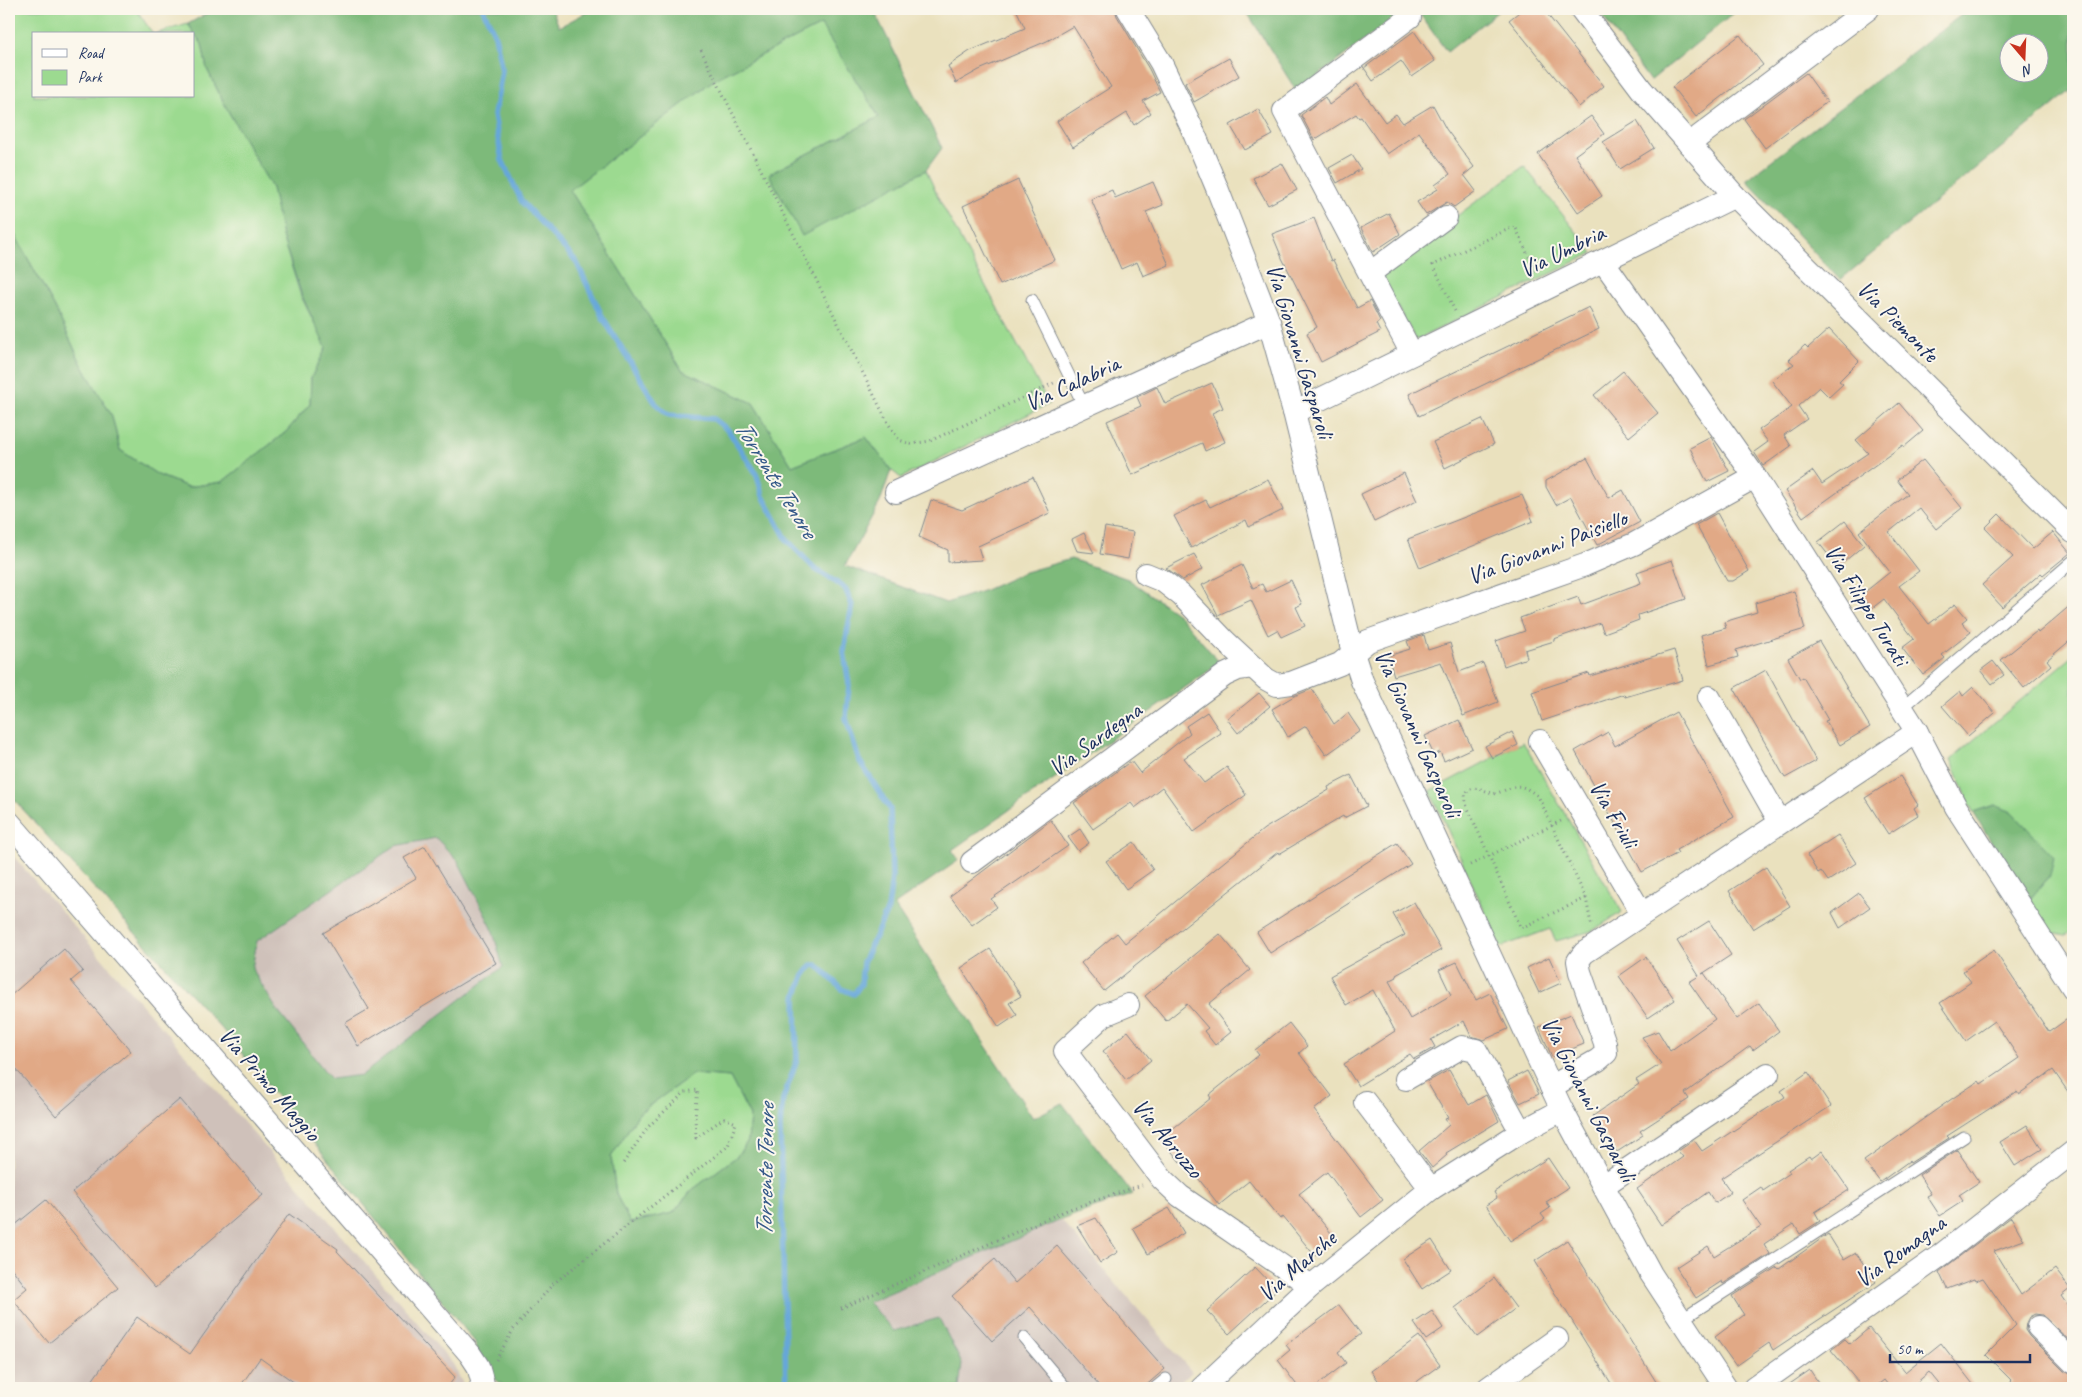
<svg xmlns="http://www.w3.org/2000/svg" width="2082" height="1397" font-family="Caveat,sans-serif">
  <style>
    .industrial { fill: #cfc1ba }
    .green { fill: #9cda90; stroke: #5c8477 }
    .forest { fill: #7dba7a; stroke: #4c746c; fill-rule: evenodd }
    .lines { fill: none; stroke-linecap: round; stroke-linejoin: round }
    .stream { stroke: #66a7d9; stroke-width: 5.5 }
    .building { fill: #e1a986 }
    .service-casing { stroke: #82888e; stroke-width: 13 }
    .minor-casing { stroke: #82888e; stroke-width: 24 }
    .path { stroke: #82888e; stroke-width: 3; stroke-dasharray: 1 4; stroke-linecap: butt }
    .service { stroke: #fff; stroke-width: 11 }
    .minor { stroke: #fff; stroke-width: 22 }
    .labels { text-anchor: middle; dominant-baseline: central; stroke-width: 4; stroke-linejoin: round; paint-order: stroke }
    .street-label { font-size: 24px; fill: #1b2f5e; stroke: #fbf7ec }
    .water-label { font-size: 25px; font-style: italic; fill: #355989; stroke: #fbf7ec }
  </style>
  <rect width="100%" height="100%" fill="#fbf7ec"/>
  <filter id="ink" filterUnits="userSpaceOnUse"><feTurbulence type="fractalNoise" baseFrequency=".02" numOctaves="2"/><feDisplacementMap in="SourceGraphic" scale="10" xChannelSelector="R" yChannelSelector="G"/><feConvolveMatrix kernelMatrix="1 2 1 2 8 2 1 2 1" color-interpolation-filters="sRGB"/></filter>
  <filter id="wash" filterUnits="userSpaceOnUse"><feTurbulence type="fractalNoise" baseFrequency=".0096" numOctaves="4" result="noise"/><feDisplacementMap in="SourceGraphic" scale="20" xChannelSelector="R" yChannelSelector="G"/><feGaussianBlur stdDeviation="1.12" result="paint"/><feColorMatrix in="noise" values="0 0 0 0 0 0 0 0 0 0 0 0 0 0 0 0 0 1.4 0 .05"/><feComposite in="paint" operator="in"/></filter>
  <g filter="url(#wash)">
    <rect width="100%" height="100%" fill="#eae1be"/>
    <g class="industrial">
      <polygon points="436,838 458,861 492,928 503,967 362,1075 331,1079 277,1010 251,968 257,941 395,846"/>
      <polygon points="9,851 453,1364 463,1384 460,1388 9,1388"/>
      <polygon points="1061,1220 1192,1372 1173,1388 959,1388 962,1364 894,1331 867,1303"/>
    </g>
    <g class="green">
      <polygon points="9,9 136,9 153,34 34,34 34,96 194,96 194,34 154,34 188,24 202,44 207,69 227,109 272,188 282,236 301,296 327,348 311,378 310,404 286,432 222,482 188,487 158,475 120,450 112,416 81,363 55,308 9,224"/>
      <polygon points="821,25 879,117 769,174 802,235 926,170 940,201 1049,404 901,478 891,470 866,437 792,466 753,403 682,370 570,190 715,79"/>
      <polygon points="1524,166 1593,253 1416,340 1379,274"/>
      <polygon points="2073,656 2073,929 2065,936 2049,932 2028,901 2050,876 1995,805 1973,812 1951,759"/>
      <polygon points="1523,742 1622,912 1592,931 1556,941 1550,929 1501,947 1430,791"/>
      <polygon points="693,1074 730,1077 750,1116 748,1141 736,1157 692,1190 673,1213 630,1223 616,1194 611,1157 639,1113"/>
    </g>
    <g class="forest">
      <path d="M215,9h337l7,18 34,-18h280l69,139 -16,22 -124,66 -33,-62 110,-57 -58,-92 -106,54 -145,111 112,180 71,33 39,63 74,-29 25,33 -11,32 -35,64 101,37 37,-12 42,-19 46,-13 57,20 51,36 41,48 -268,187 7,10 -65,45 139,213 29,-15 71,91 -72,26 -193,82 26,29 45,-13 23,46 -3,24h-452l-2,-1 -23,-19 -7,-26 -253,-313 -213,-235v-570l46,84 26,55 31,53 8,34 38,25 30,12 34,-5 64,-50 24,-28 1,-26 15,-30 -24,-52 -20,-60 -10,-48 -45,-79 -20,-40 -5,-25 -14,-20zM436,838l22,23 34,67 11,39 -141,108 -31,4 -54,-69 -25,-41 5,-28 138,-95zM693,1074l37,3 20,39 -2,25 -12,16 -44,33 -19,23 -43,10 -14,-29 -5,-37 28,-44z"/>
      <polygon points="1245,9 1405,9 1297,92"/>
      <polygon points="1416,9 1501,9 1447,52"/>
      <polygon points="1597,9 1739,9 1650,81"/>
      <path d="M1969,9h104v80l-233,191 -94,-100zM2010,42h30v30h-30z"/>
      <polygon points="1995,805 2012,812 2054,857 2050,876 2028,901 1973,812"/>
    </g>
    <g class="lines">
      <polyline class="stream" points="483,9 495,35 502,71 494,115 502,160 522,202 576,261 602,316 656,404 669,415 714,419 728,430 756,473 763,496 787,540 815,569 845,588 852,605 844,651 849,685 846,718 859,760 890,809 892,877 888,909 863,962 861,984 854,994 842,989 817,965 812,965 803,977 796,997 797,1060 783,1099 780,1126 786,1388"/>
    </g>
    <g id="blocks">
      <g class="building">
        <polygon points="1016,9 1115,9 1117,16 1149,69 1160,92 1143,101 1151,113 1134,125 1127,113 1073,147 1057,121 1111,87 1073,26 1047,41 979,70 956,83 948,66 970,51 1025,28"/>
        <polygon points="1523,9 1543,9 1604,86 1579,107 1509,20"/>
        <polygon points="1414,31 1435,61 1412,77 1401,61 1373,81 1364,68"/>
        <polygon points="1740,35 1763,65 1696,117 1672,87"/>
        <polygon points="1229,58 1239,76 1194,102 1185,83"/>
        <polygon points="1806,73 1827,102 1765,148 1744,119"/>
        <polygon points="1357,84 1385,122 1396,114 1403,123 1433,105 1446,129 1474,167 1464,175 1476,191 1454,207 1447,202 1426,215 1417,202 1438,189 1435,185 1450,174 1419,132 1387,154 1361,117 1359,118 1356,114 1314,140 1301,115 1325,97 1329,105"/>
        <polygon points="1258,109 1273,135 1245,150 1230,125"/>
        <polygon points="1591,116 1604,134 1575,155 1602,196 1578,212 1538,154"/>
        <polygon points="1637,121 1654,148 1620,169 1603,142"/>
        <polygon points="1352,155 1361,169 1337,183 1329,168"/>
        <polygon points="1282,163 1297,190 1268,205 1253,178"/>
        <polygon points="1018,180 1055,260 1000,285 963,206"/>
        <polygon points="1153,182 1163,205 1146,212 1169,265 1143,276 1137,262 1121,269 1091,199 1112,190 1115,198"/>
        <polygon points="1389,213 1400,234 1373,252 1361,228"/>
        <polygon points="1314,218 1331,261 1333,260 1357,308 1370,301 1380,321 1376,324 1380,332 1321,362 1307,333 1317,327 1282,258 1272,234"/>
        <polygon points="1589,307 1599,329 1419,416 1409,394"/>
        <polygon points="1829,329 1859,361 1839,381 1843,384 1829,397 1819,387 1798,406 1807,419 1784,435 1791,446 1763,466 1754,452 1768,442 1759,430 1792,407 1772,381 1794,364 1789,360 1805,345 1808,348"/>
        <polygon points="1623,371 1658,413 1629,437 1594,395"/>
        <polygon points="1212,383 1223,408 1212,413 1225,442 1205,451 1202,443 1132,475 1107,421 1141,406 1137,397 1157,387 1165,404"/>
        <polygon points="1899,403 1923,431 1904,447 1903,445 1803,517 1785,491 1813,471 1822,484 1868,453 1856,440"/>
        <polygon points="1482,419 1494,444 1445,468 1433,442"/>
        <polygon points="1711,437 1729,471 1707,482 1690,448"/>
        <polygon points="1587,458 1609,498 1623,490 1640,522 1597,545 1571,497 1556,505 1546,487 1546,481"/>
        <polygon points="1923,460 1962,508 1936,529 1919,508 1889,532 1919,571 1899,586 1929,624 1955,604 1967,618 1962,622 1971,632 1942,655 1945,658 1923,675 1902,648 1914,639 1884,599 1871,609 1861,595 1890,572 1859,532 1908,494 1897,480"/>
        <polygon points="1404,473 1417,501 1374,522 1361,494"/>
        <polygon points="1033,477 1050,513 978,546 982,560 948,562 948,550 919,537 931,500 962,510"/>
        <polygon points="1268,479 1283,510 1249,527 1246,520 1191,548 1174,516 1206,500 1210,507"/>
        <polygon points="1522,495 1533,521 1420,568 1408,539"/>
        <polygon points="1717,513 1749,571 1733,581 1727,581 1696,525"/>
        <polygon points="1999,514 2033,549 2053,532 2070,553 2043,575 2041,573 2002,607 1982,585 2013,557 1985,528"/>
        <polygon points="1845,521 1864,545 1838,567 1818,542"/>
        <polygon points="1105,527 1133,532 1128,559 1100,554"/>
        <polygon points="1084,533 1094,553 1077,551 1072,539"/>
        <polygon points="1194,554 1203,569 1183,580 1166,568"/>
        <polygon points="1672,560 1686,599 1638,615 1639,620 1604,633 1600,623 1554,639 1554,641 1525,650 1527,658 1504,666 1496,641 1525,631 1520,618 1578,597 1581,605 1641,583 1637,572"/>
        <polygon points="1242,565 1253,588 1262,584 1266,592 1291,580 1302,604 1296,607 1305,626 1281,637 1277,630 1268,635 1251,600 1218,615 1202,585"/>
        <polygon points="1794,591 1805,629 1736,650 1738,657 1709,665 1701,635 1726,628 1724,622 1757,612 1755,603"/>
        <polygon points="2073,603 2073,638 2047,660 2051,665 2024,688 2001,660 2037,631 2038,633"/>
        <polygon points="1424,635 1428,650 1450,643 1459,672 1483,663 1498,702 1463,716 1441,662 1394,676 1388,656 1410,649 1407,641"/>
        <polygon points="1819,641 1870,727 1840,745 1825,721 1828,720 1803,677 1800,679 1788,658"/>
        <polygon points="1674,650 1683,680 1625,697 1624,694 1542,721 1532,692 1589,673 1590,676"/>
        <polygon points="1993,661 2004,675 1992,684 1981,670"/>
        <polygon points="1766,670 1816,761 1785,778 1734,688"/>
        <polygon points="1973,687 1995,713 1968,736 1942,706 1960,691 1963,696"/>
        <polygon points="1312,689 1334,724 1348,713 1360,731 1326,755 1306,726 1288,737 1272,709 1294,696"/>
        <polygon points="1259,693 1270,706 1238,733 1227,719"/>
        <polygon points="1207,712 1221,733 1184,758 1204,783 1227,767 1246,795 1194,832 1162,787 1135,808 1131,803 1093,829 1074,803 1131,761 1140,773 1190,733 1186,726"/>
        <polygon points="1676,712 1734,817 1676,850 1678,853 1642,872 1575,751 1608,732 1615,746"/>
        <polygon points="1459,720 1472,748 1444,761 1440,752 1434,755 1425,736"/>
        <polygon points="1512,732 1518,745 1492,758 1485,746"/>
        <polygon points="1351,775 1367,806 1344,818 1343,816 1279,854 1278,852 1104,991 1081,963 1117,933 1125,943 1264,829 1329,790 1328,787"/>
        <polygon points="1900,776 1918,805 1914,808 1918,815 1888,834 1865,798"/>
        <polygon points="1051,820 1068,846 991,899 997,907 972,925 950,896"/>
        <polygon points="1080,829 1089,843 1078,851 1068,837"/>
        <polygon points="1838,835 1856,863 1828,881 1821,871 1818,873 1807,855"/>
        <polygon points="1134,842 1153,870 1126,889 1106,861"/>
        <polygon points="1397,843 1411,864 1270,953 1257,932"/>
        <polygon points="425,846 496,963 358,1046 345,1023 369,1009 323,933 416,878 404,858"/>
        <polygon points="1766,867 1790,906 1753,929 1729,891"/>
        <polygon points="1859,893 1870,907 1840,928 1832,913"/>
        <polygon points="1414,902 1441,950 1396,975 1397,977 1389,981 1410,1019 1451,995 1439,970 1457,962 1476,1000 1490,993 1508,1029 1484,1040 1471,1036 1464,1021 1431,1040 1435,1047 1414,1059 1410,1054 1358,1086 1344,1064 1395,1031 1373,990 1346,1005 1330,976 1405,935 1393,914"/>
        <polygon points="1709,921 1731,955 1702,974 1704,973 1737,1019 1759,1003 1779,1031 1753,1050 1750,1046 1685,1093 1689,1099 1640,1131 1643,1135 1617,1152 1593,1116 1639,1084 1636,1080 1661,1064 1642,1037 1658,1031 1670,1051 1715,1019 1689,982 1699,976 1677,941"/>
        <polygon points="1220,934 1250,970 1209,1004 1231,1032 1215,1045 1204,1031 1208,1028 1187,1004 1166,1021 1145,996"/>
        <polygon points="64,949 83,971 71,981 131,1051 56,1116 9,1061 9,997"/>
        <polygon points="990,949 1021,996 1009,1003 1017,1015 999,1027 961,968"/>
        <polygon points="1994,950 2049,1032 2073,1015 2073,1099 2053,1070 2019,1094 2017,1091 1947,1136 1949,1138 1910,1163 1909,1161 1880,1182 1864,1161 1953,1098 1979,1081 1981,1084 2019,1058 1994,1021 1966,1041 1940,1003 1971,982 1963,971"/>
        <polygon points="1549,957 1561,983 1539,993 1527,968"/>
        <polygon points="1646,957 1675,1000 1648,1018 1619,976"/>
        <polygon points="1571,1014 1584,1044 1552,1057 1539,1027"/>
        <polygon points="1289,1023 1307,1046 1299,1053 1332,1096 1314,1110 1383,1200 1361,1217 1327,1172 1299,1194 1336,1239 1315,1256 1283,1217 1280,1219 1249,1181 1219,1205 1184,1160 1180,1162 1161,1138 1211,1098 1209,1095 1259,1055 1255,1050"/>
        <polygon points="1128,1031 1151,1060 1126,1080 1103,1051"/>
        <polygon points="1449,1070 1469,1105 1486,1095 1499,1121 1446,1153 1447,1155 1432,1168 1419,1151 1449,1125 1445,1119 1448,1118 1427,1082"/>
        <polygon points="1527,1071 1539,1094 1520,1103 1508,1081"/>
        <polygon points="1808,1072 1831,1106 1721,1178 1731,1192 1715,1203 1708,1192 1661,1225 1637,1189 1683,1157 1678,1151 1694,1140 1702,1151 1785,1097 1781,1091"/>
        <polygon points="180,1099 263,1195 155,1288 72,1192"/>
        <polygon points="2027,1125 2042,1149 2015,1166 2000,1142"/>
        <polygon points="1957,1150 1979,1182 1959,1195 1963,1201 1940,1216 1927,1196 1931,1194 1919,1175"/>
        <polygon points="1822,1151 1849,1190 1815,1212 1820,1221 1800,1234 1794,1224 1764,1244 1770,1254 1723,1284 1722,1281 1696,1298 1676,1267 1708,1246 1714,1256 1761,1227 1742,1200 1761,1187 1763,1191 1790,1173 1788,1170 1809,1156 1811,1159"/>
        <polygon points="1548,1158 1568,1188 1546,1202 1550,1208 1541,1214 1545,1219 1510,1241 1486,1205 1497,1198 1494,1192"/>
        <polygon points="46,1200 118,1287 49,1343 13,1300 27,1288 9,1265 9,1230"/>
        <polygon points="1169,1208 1184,1233 1148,1254 1133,1228"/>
        <polygon points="289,1214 338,1249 337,1251 455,1377 447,1388 302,1388 260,1358 239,1388 87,1388 137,1317 190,1354"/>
        <polygon points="2011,1217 2024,1240 1994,1251 2021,1295 2055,1269 2070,1289 2061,1296 2073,1313 2073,1344 2042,1315 2035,1314 2029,1317 2026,1323 2025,1330 2029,1336 2064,1371 2073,1375 2073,1388 2005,1388 2012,1381 1986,1355 2016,1325 1983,1278 1975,1281 1974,1279 1947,1289 1939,1272"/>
        <polygon points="1096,1218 1118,1252 1100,1263 1077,1226"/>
        <polygon points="1828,1234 1844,1260 1856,1253 1876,1282 1773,1350 1769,1343 1736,1366 1715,1337 1744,1315 1732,1296 1777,1267 1779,1269"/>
        <polygon points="1432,1240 1451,1270 1422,1289 1403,1259"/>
        <polygon points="1567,1240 1613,1313 1660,1388 1614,1388 1592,1353 1535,1261"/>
        <polygon points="1057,1246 1165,1369 1143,1388 1101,1388 1030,1307 992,1341 952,1296 995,1259 1015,1283"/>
        <polygon points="1255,1267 1277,1290 1229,1334 1207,1311"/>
        <polygon points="1494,1278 1516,1308 1477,1337 1455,1308"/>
        <polygon points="1339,1305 1361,1334 1338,1352 1346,1363 1313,1388 1299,1388 1278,1360 1290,1350 1286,1345"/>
        <polygon points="1432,1311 1443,1328 1426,1340 1414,1323"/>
        <polygon points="1869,1328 1905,1372 1941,1343 1976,1388 1942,1388 1929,1372 1915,1384 1919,1388 1883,1388 1888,1385 1884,1380 1874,1388 1863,1388 1831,1350 1845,1339 1850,1344"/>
        <polygon points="1419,1336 1440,1365 1408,1388 1384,1388 1371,1371"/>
        <polygon points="1810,1370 1822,1388 1784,1388"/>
      </g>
    </g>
  </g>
  <g filter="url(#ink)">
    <use href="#blocks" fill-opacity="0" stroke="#82888e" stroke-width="1"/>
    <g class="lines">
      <g class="service-casing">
        <g id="service">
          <polyline points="1032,300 1084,406"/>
          <polyline points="1902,708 2073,561"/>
          <polyline points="1681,1320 1964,1137"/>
          <polyline points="1024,1338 1066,1388"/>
          <polyline points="1155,1388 1166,1379"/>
        </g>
      </g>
      <g class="minor-casing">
        <g id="minor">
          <polyline points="1128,9 1161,63 1191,126 1217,188 1269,322 1294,412 1353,653 1362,681 1562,1110 1651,1274 1726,1388"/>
          <polyline points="1581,9 1642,90 1735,196 2073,532"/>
          <polyline points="1410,17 1284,111 1412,354"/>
          <polyline points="1689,144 1868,9"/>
          <polyline points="1603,261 1755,477 1917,732 1956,807 2073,988"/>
          <polyline points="1370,273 1446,217"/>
          <polyline points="1294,412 1735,196"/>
          <polyline points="896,492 1269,322"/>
          <polyline points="1146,574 1163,581 1181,595 1225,641 1266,679 1277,685 1291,683 1340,664 1368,641 1585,565 1634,544 1755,477"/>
          <polyline points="1709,697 1780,822"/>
          <polyline points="1540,741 1642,914"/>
          <polyline points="9,822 470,1354 478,1366 483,1384 480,1388"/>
          <polyline points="972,862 1225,675 1238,669 1253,667"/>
          <polyline points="1128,1005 1104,1015 1065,1051 1162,1179 1180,1196 1311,1286"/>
          <polyline points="1406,1079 1462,1047 1476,1050 1521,1132"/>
          <polyline points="1551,1087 1598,1060 1606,1053 1605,1043 1580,972 1578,961 1584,953 1917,732"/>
          <polyline points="1365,1102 1431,1189"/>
          <polyline points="1603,1186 1768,1074"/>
          <polyline points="2038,1327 2073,1362"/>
          <polyline points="1202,1388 1311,1286 1431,1189 1521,1132 1562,1110"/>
          <polyline points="1488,1388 1557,1339"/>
          <polyline points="1754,1388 1941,1255 2073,1152"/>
        </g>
      </g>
      <g class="path">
        <polyline points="701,50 888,423 899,440 911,444 930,441 1056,382"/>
        <polyline points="1455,311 1433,265 1515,226 1536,273"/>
        <polyline points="1470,865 1563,820"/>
        <path d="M1586,898l-65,30 -55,-124 -1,-10 5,-5 8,-1 16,6c23,-7 22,-14 44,2l48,102 5,26"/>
        <polyline points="841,1308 1067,1210 1142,1185"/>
        <polyline points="496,1360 513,1330 553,1284 728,1146 736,1123 724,1118 696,1138 695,1117 698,1090 685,1092 648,1127 622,1165"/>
      </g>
      <use href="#service" class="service"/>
      <use href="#minor" class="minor"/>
    </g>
  </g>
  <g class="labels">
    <g class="street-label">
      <text transform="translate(1562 251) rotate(-26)">Via Umbria</text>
      <text transform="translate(1898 321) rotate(45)">Via Piemonte</text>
      <text transform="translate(1300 351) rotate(73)">Via Giovanni Gasparoli</text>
      <text transform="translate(1072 383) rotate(-25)">Via Calabria</text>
      <text transform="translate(1547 547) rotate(-21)">Via Giovanni Paisiello</text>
      <text transform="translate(1867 605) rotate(58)">Via Filippo Turati</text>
      <text transform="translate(1418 733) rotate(66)">Via Giovanni Gasparoli</text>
      <text transform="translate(1095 739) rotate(-36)">Via Sardegna</text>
      <text transform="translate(1614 814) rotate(60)">Via Friuli</text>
      <text transform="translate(270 1084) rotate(49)">Via Primo Maggio</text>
      <text transform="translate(1589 1099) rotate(63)">Via Giovanni Gasparoli</text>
      <text transform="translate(1168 1138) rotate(50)">Via Abruzzo</text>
      <text transform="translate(1900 1251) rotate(-36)">Via Romagna</text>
      <text transform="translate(1297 1266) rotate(-41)">Via Marche</text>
    </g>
    <g class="water-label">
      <text transform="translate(776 479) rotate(58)">Torrente Tenore</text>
      <text transform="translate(765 1170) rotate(-89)">Torrente Tenore</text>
    </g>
  </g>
  <rect width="2082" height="1397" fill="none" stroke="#fbf7ec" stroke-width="30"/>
  <rect x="32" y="32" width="162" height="65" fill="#fbf7ec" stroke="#a1a7b3"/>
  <rect x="42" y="49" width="25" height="8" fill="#ffffff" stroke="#a1a7b3"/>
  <text x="78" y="58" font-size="15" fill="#1b2f5e">Road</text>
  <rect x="42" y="70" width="25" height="15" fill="#9cda90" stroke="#a1a7b3"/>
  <text x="78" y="82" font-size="15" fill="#1b2f5e">Park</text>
  <g transform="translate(2024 58) rotate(161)"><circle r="24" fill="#fbf7ec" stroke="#a1a7b3"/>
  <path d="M0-4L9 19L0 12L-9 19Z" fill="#c8321e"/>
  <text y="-8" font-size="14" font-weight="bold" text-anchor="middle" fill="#1b2f5e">N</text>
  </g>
  <path d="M1890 1354v8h140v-8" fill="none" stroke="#1b2f5e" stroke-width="2.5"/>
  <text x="1897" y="1354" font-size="15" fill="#1b2f5e" stroke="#fbf7ec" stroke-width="4" paint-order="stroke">50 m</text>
</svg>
